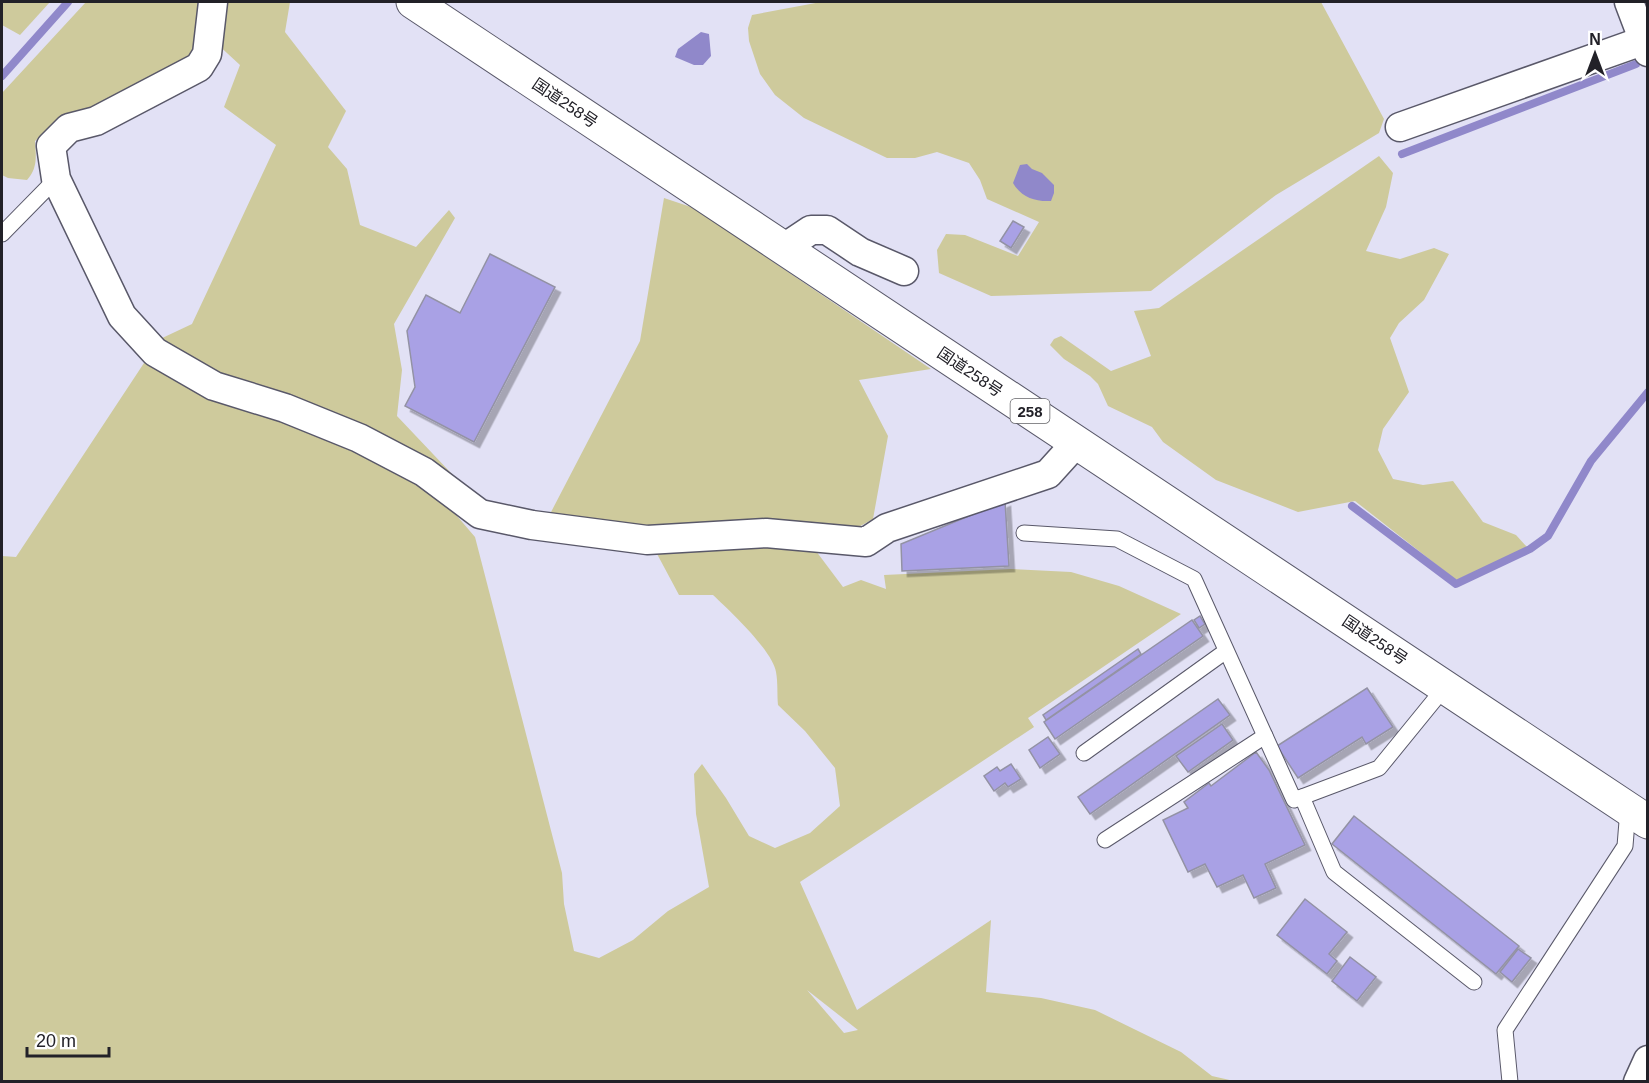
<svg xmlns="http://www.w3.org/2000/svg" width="1649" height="1083" font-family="Helvetica,'Noto Sans JP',sans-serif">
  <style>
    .green { fill: #ceca9c; fill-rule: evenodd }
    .water { fill: #9088ca }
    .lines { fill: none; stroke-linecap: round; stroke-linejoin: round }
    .stream { stroke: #9088ca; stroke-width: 8 }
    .building { fill: #a9a1e5; stroke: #9392a4; stroke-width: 1.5; filter: url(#shadow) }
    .lane-casing { stroke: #595869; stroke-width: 17 }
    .street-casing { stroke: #595869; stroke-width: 31 }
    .highway-casing { stroke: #595869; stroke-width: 35 }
    .lane { stroke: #fff; stroke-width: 15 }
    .street { stroke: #fff; stroke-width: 28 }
    .highway { stroke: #fff; stroke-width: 33 }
    .labels { text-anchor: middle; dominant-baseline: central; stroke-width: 6; stroke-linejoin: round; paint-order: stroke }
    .shield { fill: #fff; stroke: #646468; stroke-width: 1.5 }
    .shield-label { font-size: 15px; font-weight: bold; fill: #222128 }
    .street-label { font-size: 16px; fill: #222128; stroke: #fff }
  </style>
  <defs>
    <filter id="shadow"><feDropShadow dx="5.5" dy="5.5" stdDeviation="0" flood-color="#0004"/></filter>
  </defs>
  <rect width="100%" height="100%" fill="#e2e1f5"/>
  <g class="green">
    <polygon points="2,2 50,2 20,35 2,25"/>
    <path d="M86,2h122l-14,59 -144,66 -15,14c1,15 3,27 -8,39l-19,-2 -6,-3v-82z"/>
    <polygon points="221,2 290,2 285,32 346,111 328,147 347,169 360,225 416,247 449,210 455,218 394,324 402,370 397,416 468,491 223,378 158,340 192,324 276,145 224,107 240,65 215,42"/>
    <polygon points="821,2 1321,2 1384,119 1379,133 1276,195 1151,291 991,296 939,273 937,250 946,234 965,235 1018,256 1039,222 987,199 980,180 969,163 937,152 915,158 887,158 804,118 775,95 760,74 749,41 748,28 752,15"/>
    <polygon points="1379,156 1393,173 1386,207 1366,251 1400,259 1434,248 1449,254 1424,300 1399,323 1390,338 1409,392 1383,429 1378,450 1393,479 1423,485 1453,481 1483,522 1516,535 1527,547 1514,555 1456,580 1355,501 1298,512 1216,480 1163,442 1152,427 1108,406 1098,384 1090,376 1064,359 1050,345 1054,339 1061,336 1111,371 1151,356 1134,311 1159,308"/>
    <polygon points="664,198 694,208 931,369 859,380 888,436 873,519 848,533 629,531 550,514 640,341"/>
    <path d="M146,360l105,50 157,64 43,35 24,28 87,336 2,31 10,47 25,7 34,-18 35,-29 41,-24 -13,-73 -2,-40 8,-10 24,34 23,38 26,12 35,-15 30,-27 -5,-38 -30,-37 -27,-26c-1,-10 0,-23 -2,-33 -3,-21 -47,-62 -63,-77h-34l-23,-43 132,-7 28,6 27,36 18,-7 25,9 -2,-14 127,-6 60,3 48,14 62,28 -153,104 6,9 -234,155 57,128 134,-90 -5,72 55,6 54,12 86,42 31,24 22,5 -1232,1v-526l14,1zM807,990l51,40 -14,3z"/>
  </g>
  <g class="water">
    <polygon points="701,32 709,34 711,56 703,65 694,65 675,57 678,49"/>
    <path d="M1027,164l5,5 10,4 12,12v8l-3,8c-16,1 -30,-4 -38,-18l7,-18z"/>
  </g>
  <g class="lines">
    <g class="stream">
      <polyline points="2,76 68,2"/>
      <polyline points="1402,154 1636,64"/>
      <polyline points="1352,506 1456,584 1530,549 1548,536 1591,461 1648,392"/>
    </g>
  </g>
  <g class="building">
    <polygon points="1013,221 1024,227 1011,248 1000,241"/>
    <polygon points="490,254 555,287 474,442 405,406 415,387 407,331 426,295 460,313"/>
    <polygon points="1005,501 1009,566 902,571 901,544"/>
    <polygon points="1200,616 1205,624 1199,628 1194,620"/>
    <polygon points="1192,620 1203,636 1055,739 1044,722"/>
    <polygon points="1138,649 1141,654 1046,720 1043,715"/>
    <polygon points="1367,688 1393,727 1366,744 1362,737 1298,778 1277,746"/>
    <polygon points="1218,699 1230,715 1090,814 1078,797"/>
    <polygon points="1222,724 1233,740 1188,772 1176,756"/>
    <polygon points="1048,737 1060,754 1040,768 1029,750"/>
    <polygon points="1256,752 1269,770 1305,845 1265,864 1276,888 1254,898 1243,875 1217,887 1205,864 1188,872 1163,820 1188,808 1184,802 1209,783 1211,786"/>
    <polygon points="1011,764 1021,779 1008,787 1005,783 994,791 984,776 997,767 1000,771"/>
    <polygon points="1354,816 1519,946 1496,974 1332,844"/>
    <polygon points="1305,899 1347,932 1329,954 1337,961 1327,974 1277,935"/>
    <polygon points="1518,949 1531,958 1512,982 1500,972"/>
    <polygon points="1350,957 1376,977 1357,1001 1332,981"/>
  </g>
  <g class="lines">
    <g class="lane-casing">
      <g id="lane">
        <polyline points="2,234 56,179"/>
        <polyline points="1024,533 1117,539 1194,579 1294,800 1379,768 1445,687"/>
        <polyline points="1084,753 1226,651"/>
        <polyline points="1302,797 1334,872 1474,982"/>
        <polyline points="1105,840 1265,736"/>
        <polyline points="1510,1082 1505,1030 1625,846 1628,809"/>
      </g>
    </g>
    <g class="street-casing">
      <g id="street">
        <polyline points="213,2 207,54 199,67 96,121 69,128 51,146 56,179 122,316 155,352 214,386 285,408 359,438 424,472 480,514 532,525 647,540 766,533 866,542 887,528 1048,474 1077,442"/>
        <polyline points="1629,2 1648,52"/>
        <polyline points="1400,127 1648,39"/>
        <polyline points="784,248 811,230 827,230 860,252 904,271"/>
        <polyline points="1638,1082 1648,1060"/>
      </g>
    </g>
    <g class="highway-casing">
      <polyline id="highway" points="413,2 1648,822"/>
    </g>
    <use href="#lane" class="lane"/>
    <use href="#street" class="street"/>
    <use href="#highway" class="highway"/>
  </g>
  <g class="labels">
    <rect class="shield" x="1010.5" y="399" width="39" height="24" rx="4.5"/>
    <g class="shield-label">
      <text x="1030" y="411">258</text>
    </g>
    <g class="street-label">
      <text transform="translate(565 103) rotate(34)">国道258号</text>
      <text transform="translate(970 372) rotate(34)">国道258号</text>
      <text transform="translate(1375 640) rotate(34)">国道258号</text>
    </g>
  </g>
  <rect width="1649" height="1083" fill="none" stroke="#222128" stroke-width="6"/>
  <g transform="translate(1595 54)" stroke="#ffffff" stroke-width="4.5" paint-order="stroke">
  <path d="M0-4.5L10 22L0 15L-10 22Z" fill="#222128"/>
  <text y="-9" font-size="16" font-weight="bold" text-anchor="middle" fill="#222128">N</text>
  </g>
  <path d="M27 1047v9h82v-9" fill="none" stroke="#222128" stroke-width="3"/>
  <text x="36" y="1047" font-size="18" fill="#222128" stroke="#ffffff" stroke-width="4.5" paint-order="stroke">20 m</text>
</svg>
